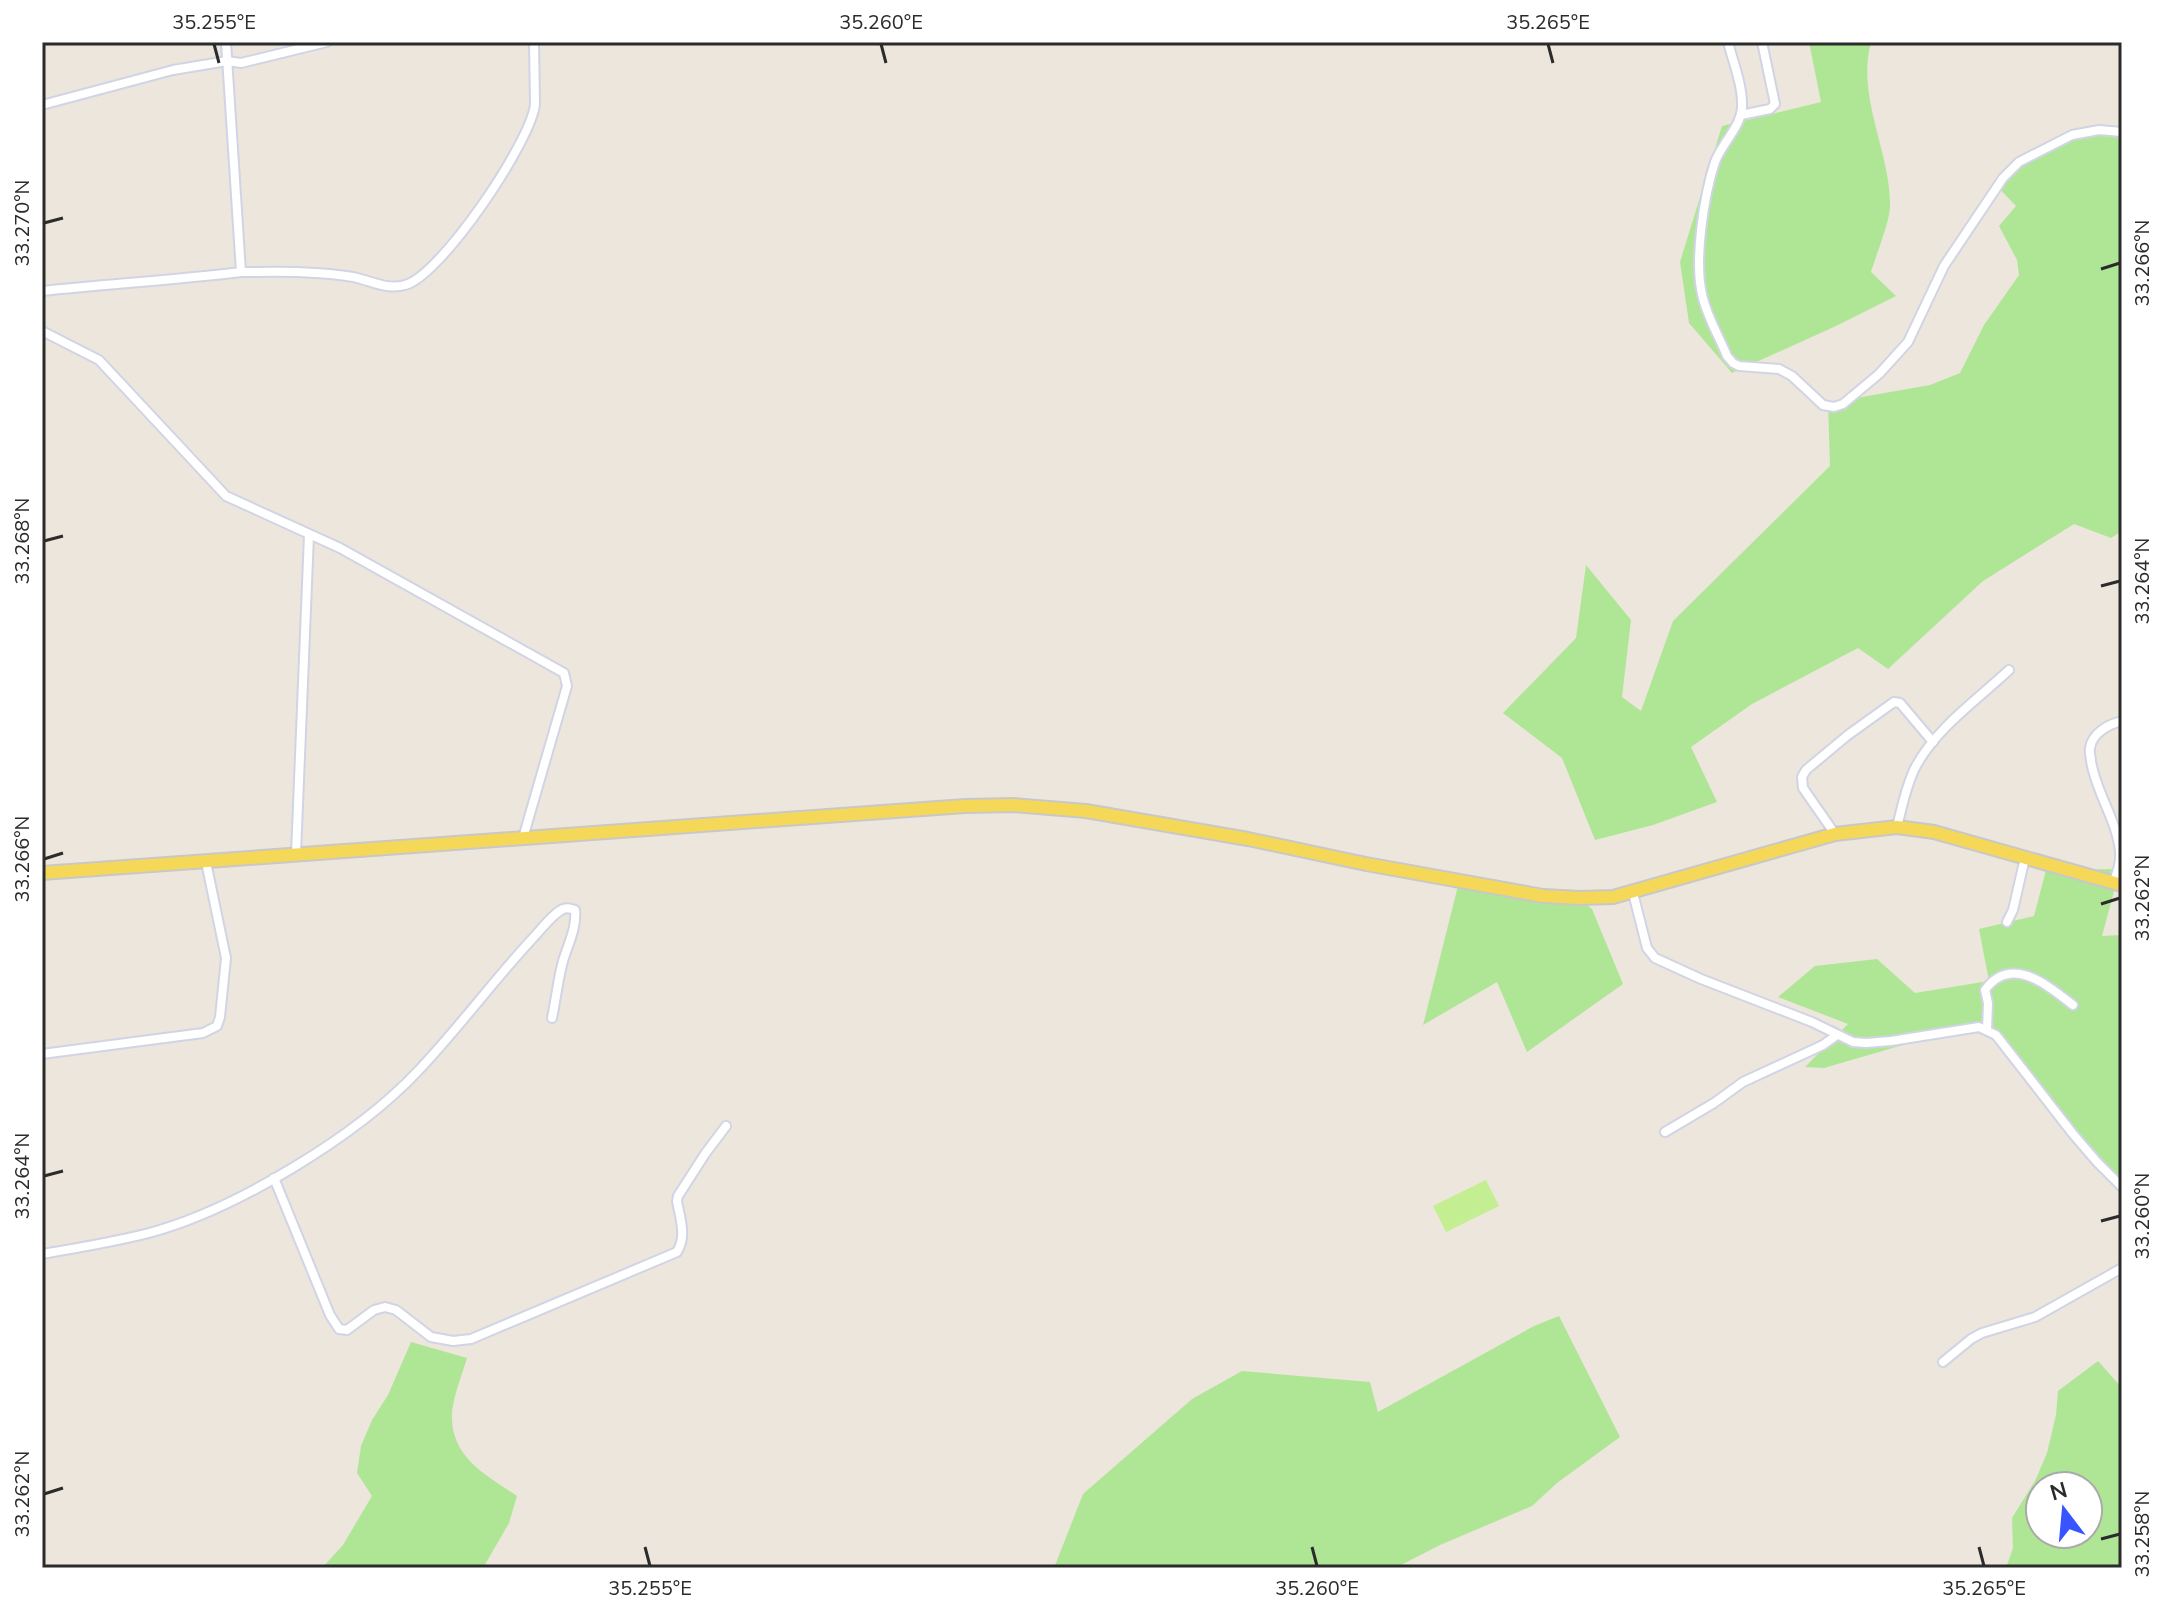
<svg xmlns="http://www.w3.org/2000/svg" width="2164" height="1610" font-family="'Nunito Sans',sans-serif">
  <style>
    .green { fill: #aee696; fill-rule: evenodd }
    .pitch { fill: #c3ee91 }
    .lines { fill: none; stroke-linecap: round; stroke-linejoin: round }
    .minor-casing { stroke: #d1d4e4; stroke-width: 12 }
    .primary-casing { stroke: #c8c8c8; stroke-width: 16 }
    .minor { stroke: #fff; stroke-width: 8 }
    .primary { stroke: #f6d858; stroke-width: 12 }
    .ticks { fill: none; stroke: #2b2b2b; stroke-width: 3 }
    .neatline { fill: none; stroke: #2b2b2b; stroke-width: 3 }
    .ticks-label { font-size: 20px; text-anchor: middle; fill: #2b2b2b }
  </style>
  <rect width="100%" height="100%" fill="#ede6dc"/>
  <g class="green">
    <path d="M1809,42h62c-15,56 20,110 19,165 -1,17 -14,48 -19,65l25,24 -60,30 -104,47 -43,-50 -9,-61 42,-136 99,-24z"/>
    <polygon points="2077,130 2115,132 2122,145 2122,531 2111,538 2074,524 1983,581 1888,669 1858,648 1752,704 1691,747 1717,802 1653,825 1595,840 1562,758 1503,713 1576,638 1586,565 1631,620 1622,697 1641,711 1673,621 1830,466 1828,403 1930,385 1960,373 1984,325 2019,275 2017,260 1999,226 2016,206 1994,183 2042,146"/>
    <polygon points="2120,869 2102,936 2122,935 2122,1185 2018,1065 1985,1031 1972,1027 1951,1031 1824,1068 1805,1067 1848,1024 1778,997 1815,966 1877,959 1915,993 1989,981 1979,929 2034,916 2046,870"/>
    <polygon points="1459,882 1582,901 1592,909 1623,984 1527,1052 1497,982 1423,1025"/>
    <polygon points="1559,1316 1620,1437 1557,1483 1532,1506 1440,1545 1395,1568 1054,1568 1083,1494 1192,1399 1242,1371 1370,1382 1378,1412 1534,1326"/>
    <path d="M411,1342l56,16c-5,17 -16,44 -15,61 1,40 36,57 65,77l-8,27 -26,45h-161l21,-23 29,-49 -15,-23 4,-27 11,-26 16,-25z"/>
    <path d="M2098,1361l24,27v180h-116l7,-20 -1,-30 23,-37 12,-28 9,-38 2,-24zM2088,1486v48h-48v-48z"/>
  </g>
  <polygon class="pitch" points="1486,1180 1499,1206 1446,1232 1433,1206"/>
  <g class="lines">
    <g class="minor-casing">
      <g id="minor">
        <path d="M1728,42c5,20 15,44 14,65 -1,20 -20,36 -27,55 -11,33 -21,98 -13,132 4,21 17,42 25,62l6,7 6,3 40,3 13,7 31,29 11,2 9,-3 36,-30 29,-32 36,-76 59,-88 16,-16 53,-27 27,-5 23,2"/>
        <polyline points="42,105 173,70 227,61 241,63 327,42"/>
        <polyline points="1741,115 1770,109 1775,104 1762,42"/>
        <path d="M241,272c24,0 49,-1 74,1 14,1 29,2 42,5 17,4 31,12 48,7 36,-9 127,-145 130,-181l-1,-62"/>
        <path d="M42,291c66,-7 132,-11 199,-19l-15,-230"/>
        <polyline points="42,331 99,360 226,496 340,548 564,673 567,686 523,838"/>
        <path d="M1897,827c5,-20 9,-41 18,-59 21,-40 62,-68 94,-98"/>
        <polyline points="1835,834 1803,788 1802,777 1806,770 1848,735 1894,702 1900,703 1933,742"/>
        <polyline points="296,854 309,535"/>
        <path d="M2113,883c4,-10 8,-19 7,-31 -3,-32 -24,-59 -29,-91 0,-4 -2,-8 -1,-13 2,-15 19,-24 32,-27"/>
        <polyline points="1633,893 1647,948 1655,958 1701,979 1812,1022 1853,1042 1866,1043 1891,1041 1979,1027 1996,1035 2073,1134 2097,1162 2122,1187"/>
        <polyline points="2007,922 2013,910 2025,858"/>
        <path d="M1987,1030l1,-27 -3,-13c26,-36 62,-5 88,15"/>
        <polyline points="42,1054 203,1033 217,1026 220,1017 226,958 206,862"/>
        <polyline points="1665,1132 1714,1103 1743,1082 1823,1045 1837,1035"/>
        <path d="M274,1178l56,137 9,14 8,1 27,-20 11,-3 11,3 35,27 22,4 18,-2 206,-87c10,-16 3,-34 0,-51l1,-5 27,-42 21,-28"/>
        <path d="M42,1254c36,-6 72,-12 107,-21 86,-23 208,-97 269,-162 40,-42 75,-90 115,-133 8,-8 19,-24 30,-29 6,-2 7,0 12,1 2,18 -7,34 -12,51 -5,18 -7,38 -11,57"/>
        <polyline points="1943,1362 1971,1339 1982,1333 2035,1317 2122,1268"/>
      </g>
    </g>
    <g class="primary-casing">
      <polyline id="primary" points="42,873 965,806 1014,805 1086,811 1248,839 1366,864 1543,896 1580,898 1613,897 1835,834 1897,827 1934,832 2122,885"/>
    </g>
    <use href="#minor" class="minor"/>
    <use href="#primary" class="primary"/>
  </g>
  <path class="ticks" d="M214,44l5,19M881,44l5,19M1548,44l5,19M44,223l19,-5M2101,269l19,-6M44,541l19,-5M2101,586l19,-5M44,859l19,-6M2101,904l19,-6M44,1176l19,-5M2101,1221l19,-5M44,1494l19,-6M2101,1539l19,-5M645,1547l5,19M1312,1547l5,19M1979,1547l5,19"/>
  <rect width="2164" height="1610" fill="none" stroke="#ffffff" stroke-width="88"/>
  <g transform="translate(2064 1510) rotate(344)"><circle r="38" fill="#ffffff" stroke="#aaaaaa" stroke-width="2"/>
  <path d="M0-6L14 30L0 20L-14 30Z" fill="#3754ff"/>
  <text y="-12" font-size="22" font-weight="bold" text-anchor="middle" fill="#2b2b2b">N</text>
  </g>
  <rect x="44" y="44" width="2076" height="1522" class="neatline"/>
  <g class="ticks-label">
    <text x="214" y="29">35.255°E</text>
    <text x="881" y="29">35.260°E</text>
    <text x="1548" y="29">35.265°E</text>
    <text transform="translate(22 223) rotate(-90)" y="7">33.270°N</text>
    <text transform="translate(2142 263) rotate(-90)" y="7">33.266°N</text>
    <text transform="translate(22 541) rotate(-90)" y="7">33.268°N</text>
    <text transform="translate(2142 581) rotate(-90)" y="7">33.264°N</text>
    <text transform="translate(22 859) rotate(-90)" y="7">33.266°N</text>
    <text transform="translate(2142 898) rotate(-90)" y="7">33.262°N</text>
    <text transform="translate(22 1176) rotate(-90)" y="7">33.264°N</text>
    <text transform="translate(2142 1216) rotate(-90)" y="7">33.260°N</text>
    <text transform="translate(22 1494) rotate(-90)" y="7">33.262°N</text>
    <text transform="translate(2142 1534) rotate(-90)" y="7">33.258°N</text>
    <text x="650" y="1595">35.255°E</text>
    <text x="1317" y="1595">35.260°E</text>
    <text x="1984" y="1595">35.265°E</text>
  </g>
</svg>
